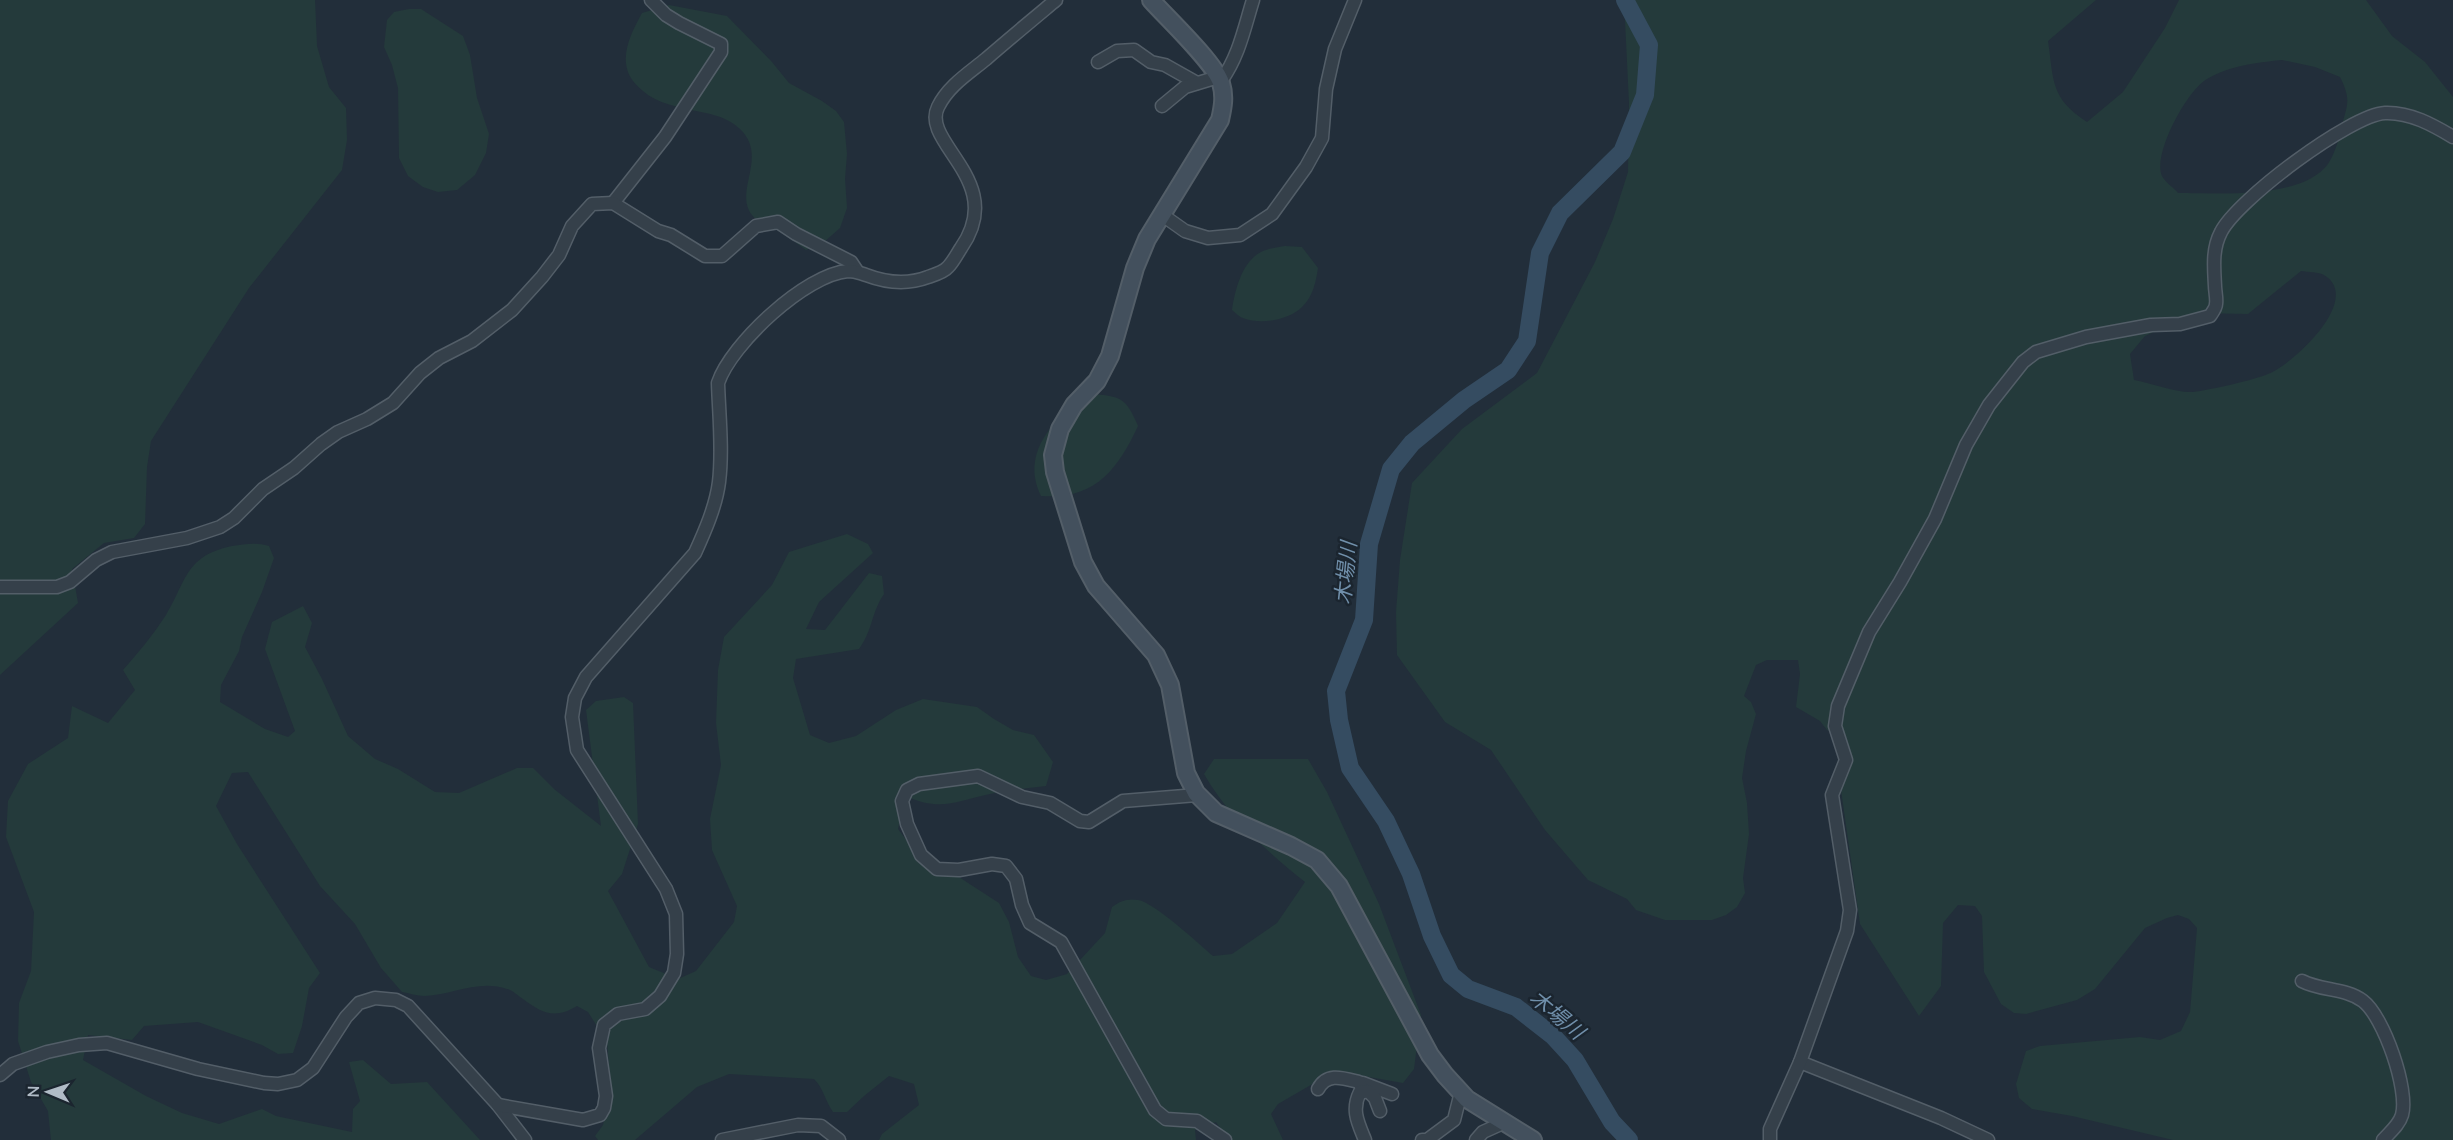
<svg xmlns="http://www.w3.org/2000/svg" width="2453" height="1140" font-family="'Nunito Sans','Noto Sans JP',sans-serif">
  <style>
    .green { fill: #243a3b; fill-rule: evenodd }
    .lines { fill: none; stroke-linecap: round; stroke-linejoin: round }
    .river { stroke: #354c61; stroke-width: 18 }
    .street-casing { stroke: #535e68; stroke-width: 15 }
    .secondary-casing { stroke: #535e68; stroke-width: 20 }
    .street { stroke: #35404a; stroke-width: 12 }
    .secondary { stroke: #43505d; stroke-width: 16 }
    .labels { text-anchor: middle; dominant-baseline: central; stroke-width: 5; stroke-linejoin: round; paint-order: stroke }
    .water-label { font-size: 21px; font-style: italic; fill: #708faa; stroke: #1b252f }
  </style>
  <rect width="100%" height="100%" fill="#222e3a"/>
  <g class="green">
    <polygon points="0,0 315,0 317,46 329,87 346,108 347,140 342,170 249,288 151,441 147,467 145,524 134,538 104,543 72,569 78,603 0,675"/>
    <path d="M1624,0h472l-48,41c6,40 2,57 39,81l36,-30 42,-64 14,-28h187l26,36 33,26 28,35v1043h-280l-101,-24 -40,-7 -13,-11 -3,-14 10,-33 14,-5 100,-9 20,3 21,-9 9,-19 7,-84 -8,-9 -11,-4 -11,3 -22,10 -50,61 -18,11 -51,14 -12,-1 -13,-9 -17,-32 -2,-56 -7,-10 -17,-1 -15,18 -2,63 -22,30 -59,-92 -19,-134 12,-29 -7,-24 -19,-7 -7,-9 -24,-14 4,-33 -2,-14h-31l-11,5 -12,31 7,6 5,12 -10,37 -4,27 5,25 2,31 -6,44 2,15 -8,14 -11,8 -14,5h-47l-29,-10 -9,-11 -39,-19 -43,-50 -54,-80 -46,-28 -48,-67 -1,-43 4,-52 12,-77 50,-54 75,-56 58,-111 18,-43 15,-47 1,-69zM2282,60l33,7 25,10c12,24 7,27 1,52 -2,11 -7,26 -13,35 -27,36 -109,29 -150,29 -4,-5 -13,-11 -16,-17 -10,-21 25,-86 45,-97 25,-14 47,-16 75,-19zM2301,271c7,1 18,1 23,4 40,24 -32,90 -56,99 -14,6 -62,17 -76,18 -15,1 -42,-9 -58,-12l-4,-26 15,-18 51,-23 52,1z"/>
    <path d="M669,5l58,11 45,46 17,21 33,18 14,10 8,11 3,32 -2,25 2,29 -7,20 -16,14 -18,8c-9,-6 -17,-13 -26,-19 -9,-5 -22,-8 -28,-16 -19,-24 17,-58 -12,-86 -26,-26 -78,-11 -107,-48 -16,-21 -2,-48 9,-68z"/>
    <polygon points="409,9 421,9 463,36 470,55 477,98 489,134 486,153 475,175 457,190 438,192 423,187 408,176 399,158 398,88 392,65 384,47 387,20 394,12"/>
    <path d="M1285,246l17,1 16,21c-2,13 -5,29 -16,39 -13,13 -41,18 -59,11 -4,-1 -8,-6 -11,-8 3,-21 11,-53 34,-60 6,-2 13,-3 19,-4z"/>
    <path d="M1091,394c30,2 35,4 47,32 -21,45 -44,74 -97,70 -22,-44 15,-81 50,-102z"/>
    <path d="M847,534l21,10 5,9 -54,49 -13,27 19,1 44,-57 13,3 2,18c-13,19 -11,36 -25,55l-63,10 -3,19 17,57 19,8 27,-7 40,-26 27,-11 54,8 17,12 19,11 21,5 19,27 -7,24c-19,2 -37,4 -56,8 -35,7 -48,18 -85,2l-7,33 13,17 88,57 10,19 9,35 13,19 15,4 21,-6 38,-41 7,-26c8,-6 16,-9 26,-7 16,2 61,44 75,56l19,-2 45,-31 28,-41c-38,-30 -77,-66 -101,-108l10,-15h94l19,33 52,112 42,111 -7,54 -11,14 -68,-12 -57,33 -7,10 12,26h-54l-13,-18 -21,8 1,10h-317l3,-6 37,-29 -5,-21 -25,-8 -25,20 -17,16h-14c-8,-11 -9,-23 -19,-33l-85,-5 -32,13 -62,53h-37l-3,-4 8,-11 8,-34 -4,-49 -19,-30 -11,-6c-22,13 -34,8 -54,-7 -5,-3 -10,-9 -16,-10 -28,-10 -55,6 -82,7 -8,0 -16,-3 -23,-4l-21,-24 -26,-44 -35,-38 -72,-114 -16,1 -16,33 21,38 83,129 -11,15 -7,38 -9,27 -15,1 -16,-9 -64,-23 -54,4 -12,14 -44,-5 -5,25 63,36 36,17 37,11 43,-15 14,7 76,16 1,-23 7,-8 -11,-39 14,-2 28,24 36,-2 53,58h-429l-3,-29 -17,-29 -13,-41 1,-38 12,-32 3,-59 -28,-75 2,-36 20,-37 40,-26 4,-32 36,17 27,-33 -12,-20c15,-17 30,-35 43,-55 21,-35 19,-59 66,-69 13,-2 25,-4 37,0l5,12 -12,34 -20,45 -3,14 -18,34 -1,17 45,27 23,8 7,-6 -30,-82 7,-27 31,-16 9,17 -7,24 17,32 26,57 27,23 23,10 37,23 24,1 58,-25h16l21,21 47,37 -15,-116 10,-9 28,-4 9,6 5,121 -16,50 -14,17 41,76 29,12 18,-8 38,-49 3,-16 -25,-56 -2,-31 11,-54 -5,-42 2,-53 6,-33 48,-52 17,-33z"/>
  </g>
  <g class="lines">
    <polyline class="river" points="1625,0 1649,45 1645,95 1622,152 1560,213 1540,253 1527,341 1508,370 1464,400 1412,443 1391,469 1369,544 1364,620 1336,691 1339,720 1350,768 1386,821 1411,874 1432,936 1451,975 1468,989 1516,1007 1553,1036 1575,1060 1612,1122 1629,1140"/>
    <g class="street-casing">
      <g id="street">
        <polyline points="1098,62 1117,51 1134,50 1151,62 1165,65 1197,83"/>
        <path d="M1221,81c18,-25 23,-52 32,-81"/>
        <polyline points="1162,106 1185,87 1218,77"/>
        <polyline points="613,203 665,137 721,52 721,44 679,23 666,15 651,0"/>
        <polyline points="1161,214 1185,231 1208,238 1240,235 1272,214 1306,167 1322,138 1326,89 1335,49 1355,0"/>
        <polyline points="0,587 57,587 70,582 96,560 112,552 187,538 220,527 234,518 263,489 294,468 321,444 338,432 367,419 393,403 420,373 439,358 472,341 512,310 542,277 559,255 572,226 592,204 613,203 658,231 671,235 705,256 722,256 756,226 778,222 796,234 851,262 857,271"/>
        <polyline points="1197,795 1123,801 1089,822 1080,821 1050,803 1022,797 978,776 919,784 907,790 902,801 907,824 921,855 937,869 959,870 992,864 1006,866 1016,879 1022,905 1030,923 1061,942 1155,1110 1166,1119 1197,1121 1225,1140"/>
        <path d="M2302,981c19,10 44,7 61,20 21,16 46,89 39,114 -3,10 -12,17 -19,25"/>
        <polyline points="1800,1062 1941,1118 1988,1140"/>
        <polyline points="0,1075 13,1064 47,1052 79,1045 107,1043 198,1069 264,1083 278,1084 297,1080 313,1068 346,1017 359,1003 375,998 396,1000 408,1006 498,1105 525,1140"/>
        <polyline points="1363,1083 1392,1094"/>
        <path d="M1318,1089c9,-17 25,-11 41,-7l5,10"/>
        <path d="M498,1105l85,15 17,-5 4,-7 2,-12 -7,-48 5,-23 14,-11 27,-5 15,-13 14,-23 3,-19 -1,-40 -10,-25 -89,-139 -5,-33 3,-19 11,-21 109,-124c10,-22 21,-47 24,-71 4,-32 0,-67 -1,-99 13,-39 88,-109 130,-112 8,0 11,2 18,4 21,8 41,10 62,2 6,-2 16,-5 20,-10 5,-5 9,-13 13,-19 47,-67 -41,-105 -23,-141 10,-21 31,-34 48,-48 23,-20 46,-39 70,-59"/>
        <polyline points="722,1140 798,1125 821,1126 839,1140"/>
        <path d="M1365,1140c-7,-17 -14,-30 -5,-48l8,-1 7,7 5,13"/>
        <polyline points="1422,1140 1427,1140 1454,1120 1461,1092"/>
        <polyline points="1476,1140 1483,1132 1503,1123"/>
        <path d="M1770,1140v-11l30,-67 47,-131 3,-21 -18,-115 14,-35 -11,-34 3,-20 31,-74 31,-50 35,-63 31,-74 23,-40 34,-43 13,-10 50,-15 65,-12 29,-1 30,-8c2,-3 6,-8 6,-12 1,-5 -1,-13 -1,-18 -1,-19 -3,-37 6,-54 16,-32 129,-117 164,-119 25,-1 48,12 68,24"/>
      </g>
    </g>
    <g class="secondary-casing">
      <path id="secondary" d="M1151,0c16,18 64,63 70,83 4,13 2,24 -1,37l-73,119 -12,29 -25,88 -13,25 -23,24 -14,24 -7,26 2,17 28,90 13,24 60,69 14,30 16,88 10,20 20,20 75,33 26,14 22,26 91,169 15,20 22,24 66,41"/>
    </g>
    <use href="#street" class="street"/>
    <use href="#secondary" class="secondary"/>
  </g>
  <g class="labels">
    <g class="water-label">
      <text transform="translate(1346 573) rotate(-84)">木場川</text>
      <text transform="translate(1557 1015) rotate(40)">木場川</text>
    </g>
  </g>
  <g transform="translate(48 1092) rotate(272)" stroke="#1b252f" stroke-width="4.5" paint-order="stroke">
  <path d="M0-4.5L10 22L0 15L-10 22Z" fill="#b0bbc6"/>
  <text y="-9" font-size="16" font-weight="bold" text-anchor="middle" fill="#b0bbc6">N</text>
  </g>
</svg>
